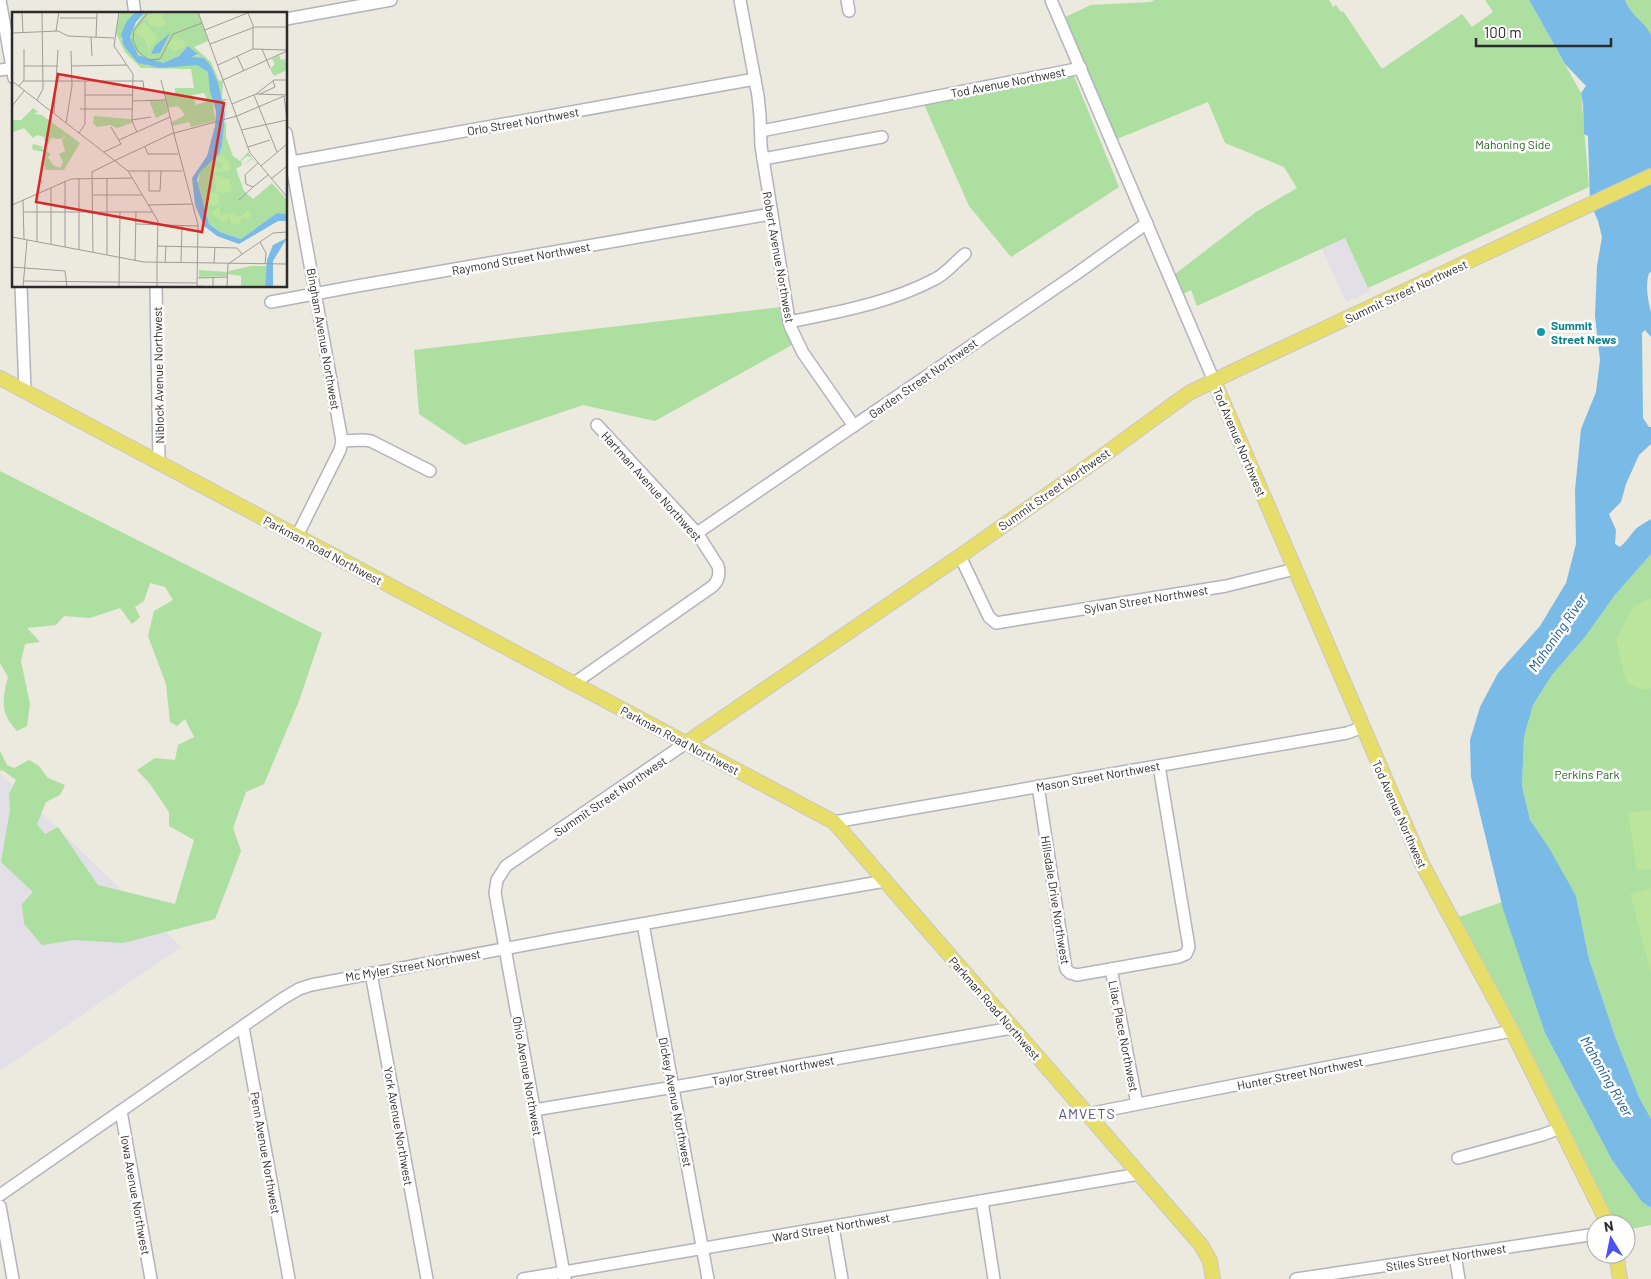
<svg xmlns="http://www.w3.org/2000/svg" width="1651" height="1279" font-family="Barlow,sans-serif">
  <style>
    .industrial { fill: #e2dfe6 }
    .green { fill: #acdfa0 }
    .pitch { fill: #bbe59c }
    .water { fill: #7abae7 }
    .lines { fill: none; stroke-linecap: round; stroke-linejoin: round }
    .minor-casing { stroke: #b3b3be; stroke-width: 14 }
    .major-casing { stroke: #c8c8c8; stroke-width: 16 }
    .minor { stroke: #fff; stroke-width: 11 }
    .major { stroke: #e7dd69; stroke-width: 14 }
    .culture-dot { fill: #0f9aa8; stroke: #fff; stroke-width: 2 }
    .labels { text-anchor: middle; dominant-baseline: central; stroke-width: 5; stroke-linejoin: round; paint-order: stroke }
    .street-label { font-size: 12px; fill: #2c2c2c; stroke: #fff }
    .park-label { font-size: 12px; fill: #246520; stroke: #fff }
    .culture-label { font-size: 12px; font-weight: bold; fill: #0d838f; stroke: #fff; text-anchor: start }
    .water-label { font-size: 14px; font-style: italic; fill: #175795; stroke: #fff }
    .neighbourhood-label { font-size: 14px; letter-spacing: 1px; fill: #4f507a; stroke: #fff }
    .inset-road { fill: none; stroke: #9f9d97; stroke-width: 1 }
    .view { fill: #d62828; fill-opacity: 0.15; stroke: #d62828; stroke-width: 2.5 }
    .inset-edge { fill: none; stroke: #2c2c2c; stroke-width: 2.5 }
  </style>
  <rect width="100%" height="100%" fill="#ece9df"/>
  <g class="industrial">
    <polygon points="1345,238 1370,292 1346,302 1322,249"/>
    <polygon points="0,773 181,947 0,1071"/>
  </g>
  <g class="green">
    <polygon points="1154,0 1329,0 1333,7 1336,5 1341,12 1343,11 1382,69 1462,14 1472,27 1493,12 1485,0 1529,0 1581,93 1589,187 1368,288 1345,238 1197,306 1191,290 1183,294 1175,274 1256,212 1297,188 1284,167 1225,143 1208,102 1117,139 1065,17 1091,5 1151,2"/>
    <path d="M1625,0h26v35c-6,-14 -21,-20 -26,-35z"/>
    <polygon points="1074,76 1119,187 1011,257 969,206 922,100"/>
    <polygon points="782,307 792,345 655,421 583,405 465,445 419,414 414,350"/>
    <path d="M0,471l322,162 -23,68 -35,83 -18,8 -13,36 8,23 -26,68 -92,24 -49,-3 -32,5 -18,-21 -2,-20 11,-12 -32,-30 9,-52 -1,-16 7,-14 -14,-10 -2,1v-20l7,14 7,3 15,-8 10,6 9,12 17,7 -5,10 -14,7 -9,22 8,10 13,-7 40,58 77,19 19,-64 -25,-14v-14l-19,-28 -13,-14 18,-12 20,2 3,-15 16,-8 -9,-18 -8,7 -7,-4 -4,-38 -18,-48 6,-25 19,-11 -8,-13 -15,-4 -6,18 -9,6 5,10 -8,7 -12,-16 -30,10 -26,-2 -8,9 -29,3 13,14 -15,2 -4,17 9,43 -3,22 -10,5c-17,-18 -15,-31 -9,-54l-8,-14z"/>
    <polygon points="1651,554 1651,1119 1639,1097 1616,1039 1589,959 1576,896 1530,820 1522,786 1524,737 1533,705 1552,675 1585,637 1615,595"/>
    <polygon points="1502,902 1545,1033 1612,1160 1642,1202 1651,1208 1651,1225 1626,1230 1626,1224 1615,1224 1613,1219 1459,917"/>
  </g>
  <g class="pitch">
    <polygon points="1647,599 1651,599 1651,688 1645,690 1626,683 1616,639 1633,607"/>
    <polygon points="1651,810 1651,869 1637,871 1628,813"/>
    <polygon points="1651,888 1651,973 1630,894"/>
  </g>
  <path class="water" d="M1529,0h96c5,15 20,21 26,35v237l-2,1c-4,14 -1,26 2,40 0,7 0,16 0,24l-6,-7 -3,3 1,85 6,9h2v17l-12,11 -13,29 -5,18 -12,12 7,16 -1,14 5,3c6,-5 9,-10 14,-16 4,-5 11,-8 17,-12v35l-36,41 -30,42 -33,38 -19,30 -9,32 -2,49 8,34 19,28 27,48 13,63 27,80 23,58 12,22v89l-9,-6 -30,-42 -67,-127 -42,-124 -32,-132 -1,-37 10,-33 18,-34 42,-47 26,-43 10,-39 -1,-54 6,-61 15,-37 4,-32 -5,-44 2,-50 5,-29 -4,-16 -8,-19 -2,-66 -4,-2 -1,-29 -2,-12 5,-7 -21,-22z"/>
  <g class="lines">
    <g class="minor-casing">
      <g id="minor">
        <polyline points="0,0 14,78"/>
        <polyline points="133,0 135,14"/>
        <polyline points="740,0 758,96 760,116 761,146 790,326 803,353 854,426"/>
        <polyline points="847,0 849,11"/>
        <polyline points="1051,0 1214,381"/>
        <polyline points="286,19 391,0"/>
        <polyline points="0,70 14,68"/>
        <polyline points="761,131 1081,68"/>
        <polyline points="286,133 342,441 340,450 297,536"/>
        <polyline points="763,159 882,137"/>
        <polyline points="292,162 755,79"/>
        <polyline points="21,286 25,391"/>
        <polyline points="156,286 159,463"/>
        <polyline points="271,302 357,286 771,214"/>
        <path d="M789,322c49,-10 101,-19 146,-43 11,-5 20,-17 30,-25"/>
        <polyline points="342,441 363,440 371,441 430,471"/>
        <polyline points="697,533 1076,274 1147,223"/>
        <polyline points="960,556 989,617 996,623 1226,586 1295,569"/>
        <path d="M573,684l140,-98c6,-6 7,-12 5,-20l-21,-33 -100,-108"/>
        <polyline points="1038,786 1066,969 1070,973 1077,975 1179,957 1186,954 1189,947 1159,766"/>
        <polyline points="834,822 1347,733 1363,727"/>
        <polyline points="643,924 708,1279"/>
        <polyline points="1111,969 1137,1104"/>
        <polyline points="371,973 427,1279"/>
        <polyline points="243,1027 289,1279"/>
        <polyline points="534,1110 674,1087 1012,1028"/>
        <polyline points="121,1111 151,1279"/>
        <polyline points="1087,1114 1512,1031"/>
        <polyline points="1458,1158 1542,1135 1561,1128"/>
        <polyline points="0,1195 282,999 299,989 311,985 562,938 885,881"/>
        <polyline points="982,1201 994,1279"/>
        <polyline points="0,1206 13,1279"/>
        <polyline points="833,1227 842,1279"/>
        <polyline points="1455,1255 1459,1279"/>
        <polyline points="523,1279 1139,1174"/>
        <polyline points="565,1279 495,893 497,880 506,866 686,743"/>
        <polyline points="1296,1279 1596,1234"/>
      </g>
    </g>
    <g class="major-casing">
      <g id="major">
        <polyline points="0,378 834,822 1201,1245 1210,1261 1213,1279"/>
        <polyline points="1214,381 1422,864 1512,1031 1608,1224"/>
        <polyline points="686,743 960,556 1101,457 1175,403 1189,393 1238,369 1651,176"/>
        <polyline points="1616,1254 1620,1279"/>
      </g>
    </g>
    <use href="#minor" class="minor"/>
    <use href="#major" class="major"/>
  </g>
  <circle class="culture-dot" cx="1541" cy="332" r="5"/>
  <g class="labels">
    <g class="street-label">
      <text transform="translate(1008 82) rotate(-11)">Tod Avenue Northwest</text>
      <text transform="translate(523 121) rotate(-10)">Orlo Street Northwest</text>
      <text transform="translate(779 257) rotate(80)">Robert Avenue Northwest</text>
      <text transform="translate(521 258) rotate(-10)">Raymond Street Northwest</text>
      <text transform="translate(1406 291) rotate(-25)">Summit Street Northwest</text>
      <text transform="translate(324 339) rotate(80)">Bingham Avenue Northwest</text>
      <text transform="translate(158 375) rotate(-91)">Niblock Avenue Northwest</text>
      <text transform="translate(923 378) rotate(-35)">Garden Street Northwest</text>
      <text transform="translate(1240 442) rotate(67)">Tod Avenue Northwest</text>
      <text transform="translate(652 486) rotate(48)">Hartman Avenue Northwest</text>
      <text transform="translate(1054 489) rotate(-35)">Summit Street Northwest</text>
      <text transform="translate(323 550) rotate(28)">Parkman Road Northwest</text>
      <text transform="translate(1146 599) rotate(-9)">Sylvan Street Northwest</text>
      <text transform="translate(680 740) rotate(28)">Parkman Road Northwest</text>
      <text transform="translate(1098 776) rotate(-10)">Mason Street Northwest</text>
      <text transform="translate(610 796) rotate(-34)">Summit Street Northwest</text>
      <text transform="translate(1400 814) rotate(66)">Tod Avenue Northwest</text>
      <text transform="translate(1056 900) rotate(81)">Hillsdale Drive Northwest</text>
      <text transform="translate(413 965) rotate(-10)">Mc Myler Street Northwest</text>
      <text transform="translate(995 1008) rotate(49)">Parkman Road Northwest</text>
      <text transform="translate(1124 1036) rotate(79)">Lilac Place Northwest</text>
      <text transform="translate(773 1070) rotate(-10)">Taylor Street Northwest</text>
      <text transform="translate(1300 1073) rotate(-11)">Hunter Street Northwest</text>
      <text transform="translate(528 1076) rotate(80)">Ohio Avenue Northwest</text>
      <text transform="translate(676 1102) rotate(79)">Dickey Avenue Northwest</text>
      <text transform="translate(399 1126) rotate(80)">York Avenue Northwest</text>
      <text transform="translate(266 1153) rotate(80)">Penn Avenue Northwest</text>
      <text transform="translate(136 1195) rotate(80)">Iowa Avenue Northwest</text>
      <text transform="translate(831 1227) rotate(-10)">Ward Street Northwest</text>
      <text transform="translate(1446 1257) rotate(-9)">Stiles Street Northwest</text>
    </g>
    <g class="park-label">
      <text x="1513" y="144">Mahoning Side</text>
      <text x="1587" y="774">Perkins Park</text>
    </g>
    <g class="culture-label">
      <text x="1551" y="325">Summit<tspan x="1551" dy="14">Street News</tspan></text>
    </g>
    <g class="water-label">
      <text transform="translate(1557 633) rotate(-55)">Mahoning River</text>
      <text transform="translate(1607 1076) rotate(60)">Mahoning River</text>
    </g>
    <g class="neighbourhood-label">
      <text x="1087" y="1113">AMVETS</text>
    </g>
  </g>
  <g transform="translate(12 12)">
    <rect width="275" height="275" fill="#ece9df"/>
    <path d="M108,0h15l-9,10 -5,17 26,27 50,-1 9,4 4,8 5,44 -24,6 -2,-5 -16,4 -1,-4 13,-7 -7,-9 -10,2 -3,-14h10v-6h19l-3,-19 -50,-1 -16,-16 -9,-19zM192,81l4,8 -12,4 -4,-10zM133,0h53l10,29 -14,6 17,15 8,19 4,-1 -1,19h7l-5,2 3,16 -16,-51 -7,-8 -12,-1 6,-2 -10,-9 -9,10 -16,7 -16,-3 -12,-8 -5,-11 1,-9zM267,43l2,5 4,-1 2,11 -13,6 -4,-7 5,-5 -3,-5zM137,88l16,1 3,11 -12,6zM21,96l5,4 -4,2 8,1 38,28 -16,27h-18l-3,-9 3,-9 -13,-2 -1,-3 1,-3 11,3 -3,1 10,6 -3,3 5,8 7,3 3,-6 -4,-8 6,-3 -3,-11 3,-4 -4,3 -10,-1 -4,10 -3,-11 -7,-2 -4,3 -9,-10 -11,4 -1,-12h9zM82,104l38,3v4l-15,5 -7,-3 -13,2 -4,-4zM214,109v16l7,19 7,5 8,-9 4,6 -5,-2 -6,5 1,4 10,-7 3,4 -3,-3 -16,10 8,22 9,8 19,-16 15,17v14l-10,-1 -36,26 -21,-7 -11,-8 -11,-41 2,-11 19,-18 4,-29zM239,254h16l-2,21h-24v-11l-13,-2 1,-3zM187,258l28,2v4l-28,1z" fill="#acdfa0" fill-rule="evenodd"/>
    <path d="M143,0h6l5,12 -7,4 -10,-3 -3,-8zM132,10l13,15 -8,13 -6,-13 -9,-4zM164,24l10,7 -2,4 -8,4 -11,-4zM209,142l9,9v8l-19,1 1,-8 8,5 3,-5 -7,-4zM203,163l14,4 3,11 -10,4 -6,-3zM194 187a7 7 0 1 1 14 0a7 7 0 1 1-14 0ZM208,193v10l10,-2 10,4 7,-6 4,1 -2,7 -8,-1v5l-10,1 -1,-7 -6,6 -13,-10z" fill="#bbe59c"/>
    <path d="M123,0h10l-9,10 -6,15 8,18 25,8 16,-7 9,-10 10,8 -6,3 12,1 7,8 7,17 7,31 -3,31 -3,9 -19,18 -3,8 12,44 11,8 21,7 36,-26 10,1v7h-9l-39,23 -22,-8 -13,-10 -9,-21 -3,-27 15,-22 8,-30 1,-15 -6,-20 -2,-19 -11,-7 -37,3 -22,-5 -14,-17 -3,-11 5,-13zM158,21l-10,20 -9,1 4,-8zM275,226l-14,23v26h-8l2,-27 6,-15z" fill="#7abae7"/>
    <path class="inset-road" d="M10,0l1,21M107,0l-5,34 19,28 -1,47 5,11M136,0l-14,18 -1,9 4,11 11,10 12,-1 13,-25 29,-11M186,0l52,141 37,44M236,1l5,12v24M48,6h37M193,18l45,-18M44,19l3,-19M0,21l46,-2 10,5 46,2M79,25l1,19M84,25l1,-25M198,32l45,-17h32M250,37l8,19M225,44l7,15M206,53l35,-16 34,1M12,54h34M60,54l55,-1M149,68l13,53M211,68l64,-29M0,69l116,90 30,50 -1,41M11,69h120l1,9M7,74l5,-6v-31M244,82l18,-14h13M248,82l15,-7 -2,-6M73,83h48M242,83l23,57M272,84l3,24M25,88l6,-11 -1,-77M121,89l33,-1M220,92l24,-10 31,1M0,94l12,-15M68,97h52M42,101l4,-63M225,104l47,-20M120,108l19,-3M54,111l6,-37 -1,-35M229,118l46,-10M67,121l6,-9v-43M162,122l24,91 -1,62M107,128l51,-23M133,135l3,7h30M236,135l22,-7M92,140l17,-8 -10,-17M102,149l57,-27 66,-18M246,151l-13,12 1,9 7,3 15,-12M249,154l26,-22M116,159h54M137,159v20h11l1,-20M67,166v72M95,166v77M259,167l16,-13M53,169v66M39,176v56M25,182v48M81,183h49M11,188l1,39M227,188l14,-13M0,193l59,-26 61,-1M136,193l44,-1M11,200h129M124,212l62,2M0,225l132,25 143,2M248,230l6,11 -1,11M145,234l80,2 5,6M81,240l-1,-80 22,-11M123,249l1,-49M145,250v25M169,250l1,-36M153,251l1,-17M202,251l1,-16M216,252l45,-31 14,-1M0,255l53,4 2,16M186,266l29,-1M11,269l174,2M185,274l16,1v-10M11,275l4,-47M107,275l1,-75M215,275l1,-23"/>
    <path class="view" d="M46,62l166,29 -22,129 -166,-30z"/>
    <rect width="275" height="275" class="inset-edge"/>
  </g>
  <g transform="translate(1611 1239) rotate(350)"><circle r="24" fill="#ffffff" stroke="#ababab"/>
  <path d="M0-4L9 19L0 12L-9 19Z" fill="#4b51ee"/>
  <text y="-8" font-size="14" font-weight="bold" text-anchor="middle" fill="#2c2c2c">N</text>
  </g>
  <path d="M1476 38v8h135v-8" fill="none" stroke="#2c2c2c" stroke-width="2.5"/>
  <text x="1484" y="38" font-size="15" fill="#2c2c2c" stroke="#ffffff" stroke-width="4" paint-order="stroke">100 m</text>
</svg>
